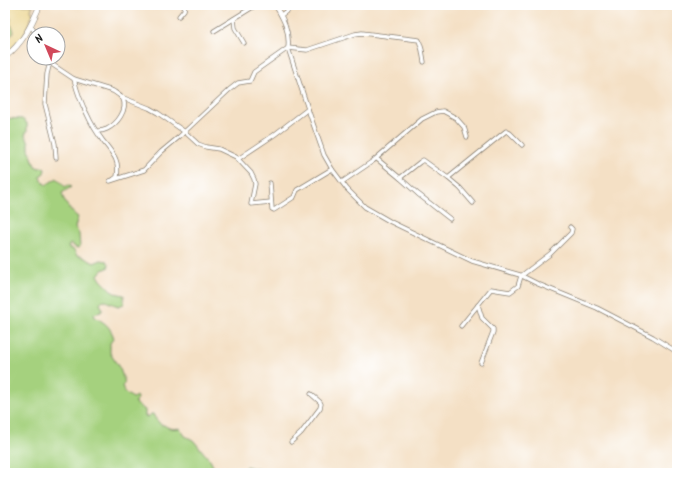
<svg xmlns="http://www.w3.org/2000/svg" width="682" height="478" font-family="Kalam,sans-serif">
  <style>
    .green { fill: #a5d17e; stroke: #60764d }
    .sand { fill: #eeda9e; stroke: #857b5d }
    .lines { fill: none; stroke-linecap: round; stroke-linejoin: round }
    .street-casing { stroke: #887e70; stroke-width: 5 }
    .secondary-casing { stroke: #887e70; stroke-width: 6 }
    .street { stroke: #fff; stroke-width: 3.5 }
    .secondary { stroke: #fff; stroke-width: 5 }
  </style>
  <rect width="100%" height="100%" fill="#fff"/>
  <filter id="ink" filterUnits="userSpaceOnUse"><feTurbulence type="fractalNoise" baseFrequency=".025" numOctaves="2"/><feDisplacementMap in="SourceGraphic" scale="8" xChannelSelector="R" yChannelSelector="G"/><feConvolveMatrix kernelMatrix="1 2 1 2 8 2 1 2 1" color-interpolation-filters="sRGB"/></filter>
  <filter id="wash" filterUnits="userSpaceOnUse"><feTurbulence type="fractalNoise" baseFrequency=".012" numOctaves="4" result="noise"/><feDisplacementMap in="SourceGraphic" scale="16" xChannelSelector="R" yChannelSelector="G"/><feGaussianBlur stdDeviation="0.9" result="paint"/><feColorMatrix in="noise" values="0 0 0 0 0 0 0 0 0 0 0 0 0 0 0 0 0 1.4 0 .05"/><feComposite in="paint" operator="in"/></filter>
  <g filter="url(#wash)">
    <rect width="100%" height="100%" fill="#f4e0c5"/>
    <g class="green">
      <polygon points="5,5 7,13 11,19 10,23 13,28 14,32 5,43"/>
      <path d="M5,118l17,1 5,4v8l-2,4 4,7v7l6,17 4,2 4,-1 2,2 -1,4 -4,3 1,4 5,5 11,-7 8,9 3,-2 3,2 -9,6c2,10 8,18 16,24l-3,10 4,7 1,13 -3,1 -7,-4 -2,3 6,3 3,6h4l13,7 7,-3 6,1 2,3 -1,4 -6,2 -4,5 3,5 13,13 10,2v9l-6,2 -15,-6 -3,4 3,5 -2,3 -7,2 1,3c10,6 15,9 19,21l-4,5v10l10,16 5,14 -3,3 3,7 8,5 3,-2 1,2 -2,5 10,7v6l3,1 3,-3h2c2,5 5,7 8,11h3c5,4 10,4 16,3l5,8 8,4 17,20 5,10 12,3h-222z"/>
      <polygon points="246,466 273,473 229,473 244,469"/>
    </g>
    <polygon class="sand" points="6,5 33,5 31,10 33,14 23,37 10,51 5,43 14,32 13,28 10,23 11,19 7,13"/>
  </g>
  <g filter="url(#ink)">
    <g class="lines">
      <g class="street-casing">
        <g id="street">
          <path d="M275,5c8,13 15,26 13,43l22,67 14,40 8,14 15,20 18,18 26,15 81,39 48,14 18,9 59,24 56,29 24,15"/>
          <polyline points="281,15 295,5"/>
          <polyline points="179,16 184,10 185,5"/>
          <polyline points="234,19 235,28 244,43"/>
          <polyline points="31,26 36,34"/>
          <polyline points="214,31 256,5"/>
          <path d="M48,58l5,7 21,14c3,12 7,24 13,35 4,9 10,19 16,27 10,13 17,19 14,36l-3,2"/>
          <polyline points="50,62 47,74 45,104 55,144 56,158"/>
          <path d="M74,79l39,12c3,2 7,4 10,8 5,11 -6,25 -16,30 -2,1 -6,2 -9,2"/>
          <polyline points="121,97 149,108 158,113 185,132 198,144 206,147 219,149 236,157 251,173 254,179 255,184 251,204 271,202"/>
          <polyline points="238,159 274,135 308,109"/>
          <polyline points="377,159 400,178 420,162 423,160 448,178 506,131 510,133 522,145"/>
          <polyline points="400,178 418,194 450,219"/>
          <polyline points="448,178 460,188 473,203"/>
          <polyline points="110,181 144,170 161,152 179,137 229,90 238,83 250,81 254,72 288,48 307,50 355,34 362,33 419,40 422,50 424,62"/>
          <polyline points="342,182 373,161 422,119 436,112 443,111 456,118 464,127 467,137"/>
          <polyline points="270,183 272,209 274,210 294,197 297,190 332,169"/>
          <polyline points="478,305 482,318 493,329 493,332 481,363"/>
          <polyline points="461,326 491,289 510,292 518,286 521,276 550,254 571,233 572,229 570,227"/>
          <polyline points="291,442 301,433 320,408 321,404 320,402 311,394"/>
        </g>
      </g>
      <g class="secondary-casing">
        <path id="secondary" d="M5,57c18,-14 26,-31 35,-52"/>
      </g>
      <use href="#street" class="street"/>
      <use href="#secondary" class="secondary"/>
    </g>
  </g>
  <rect width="682" height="478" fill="none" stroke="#fff" stroke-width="20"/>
  <g transform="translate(46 46) rotate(316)"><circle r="19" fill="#ffffff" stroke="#a4a4a4"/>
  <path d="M0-3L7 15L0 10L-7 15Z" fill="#d1495b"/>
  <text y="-6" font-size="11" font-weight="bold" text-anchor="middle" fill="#1c1c1c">N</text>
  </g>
</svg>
